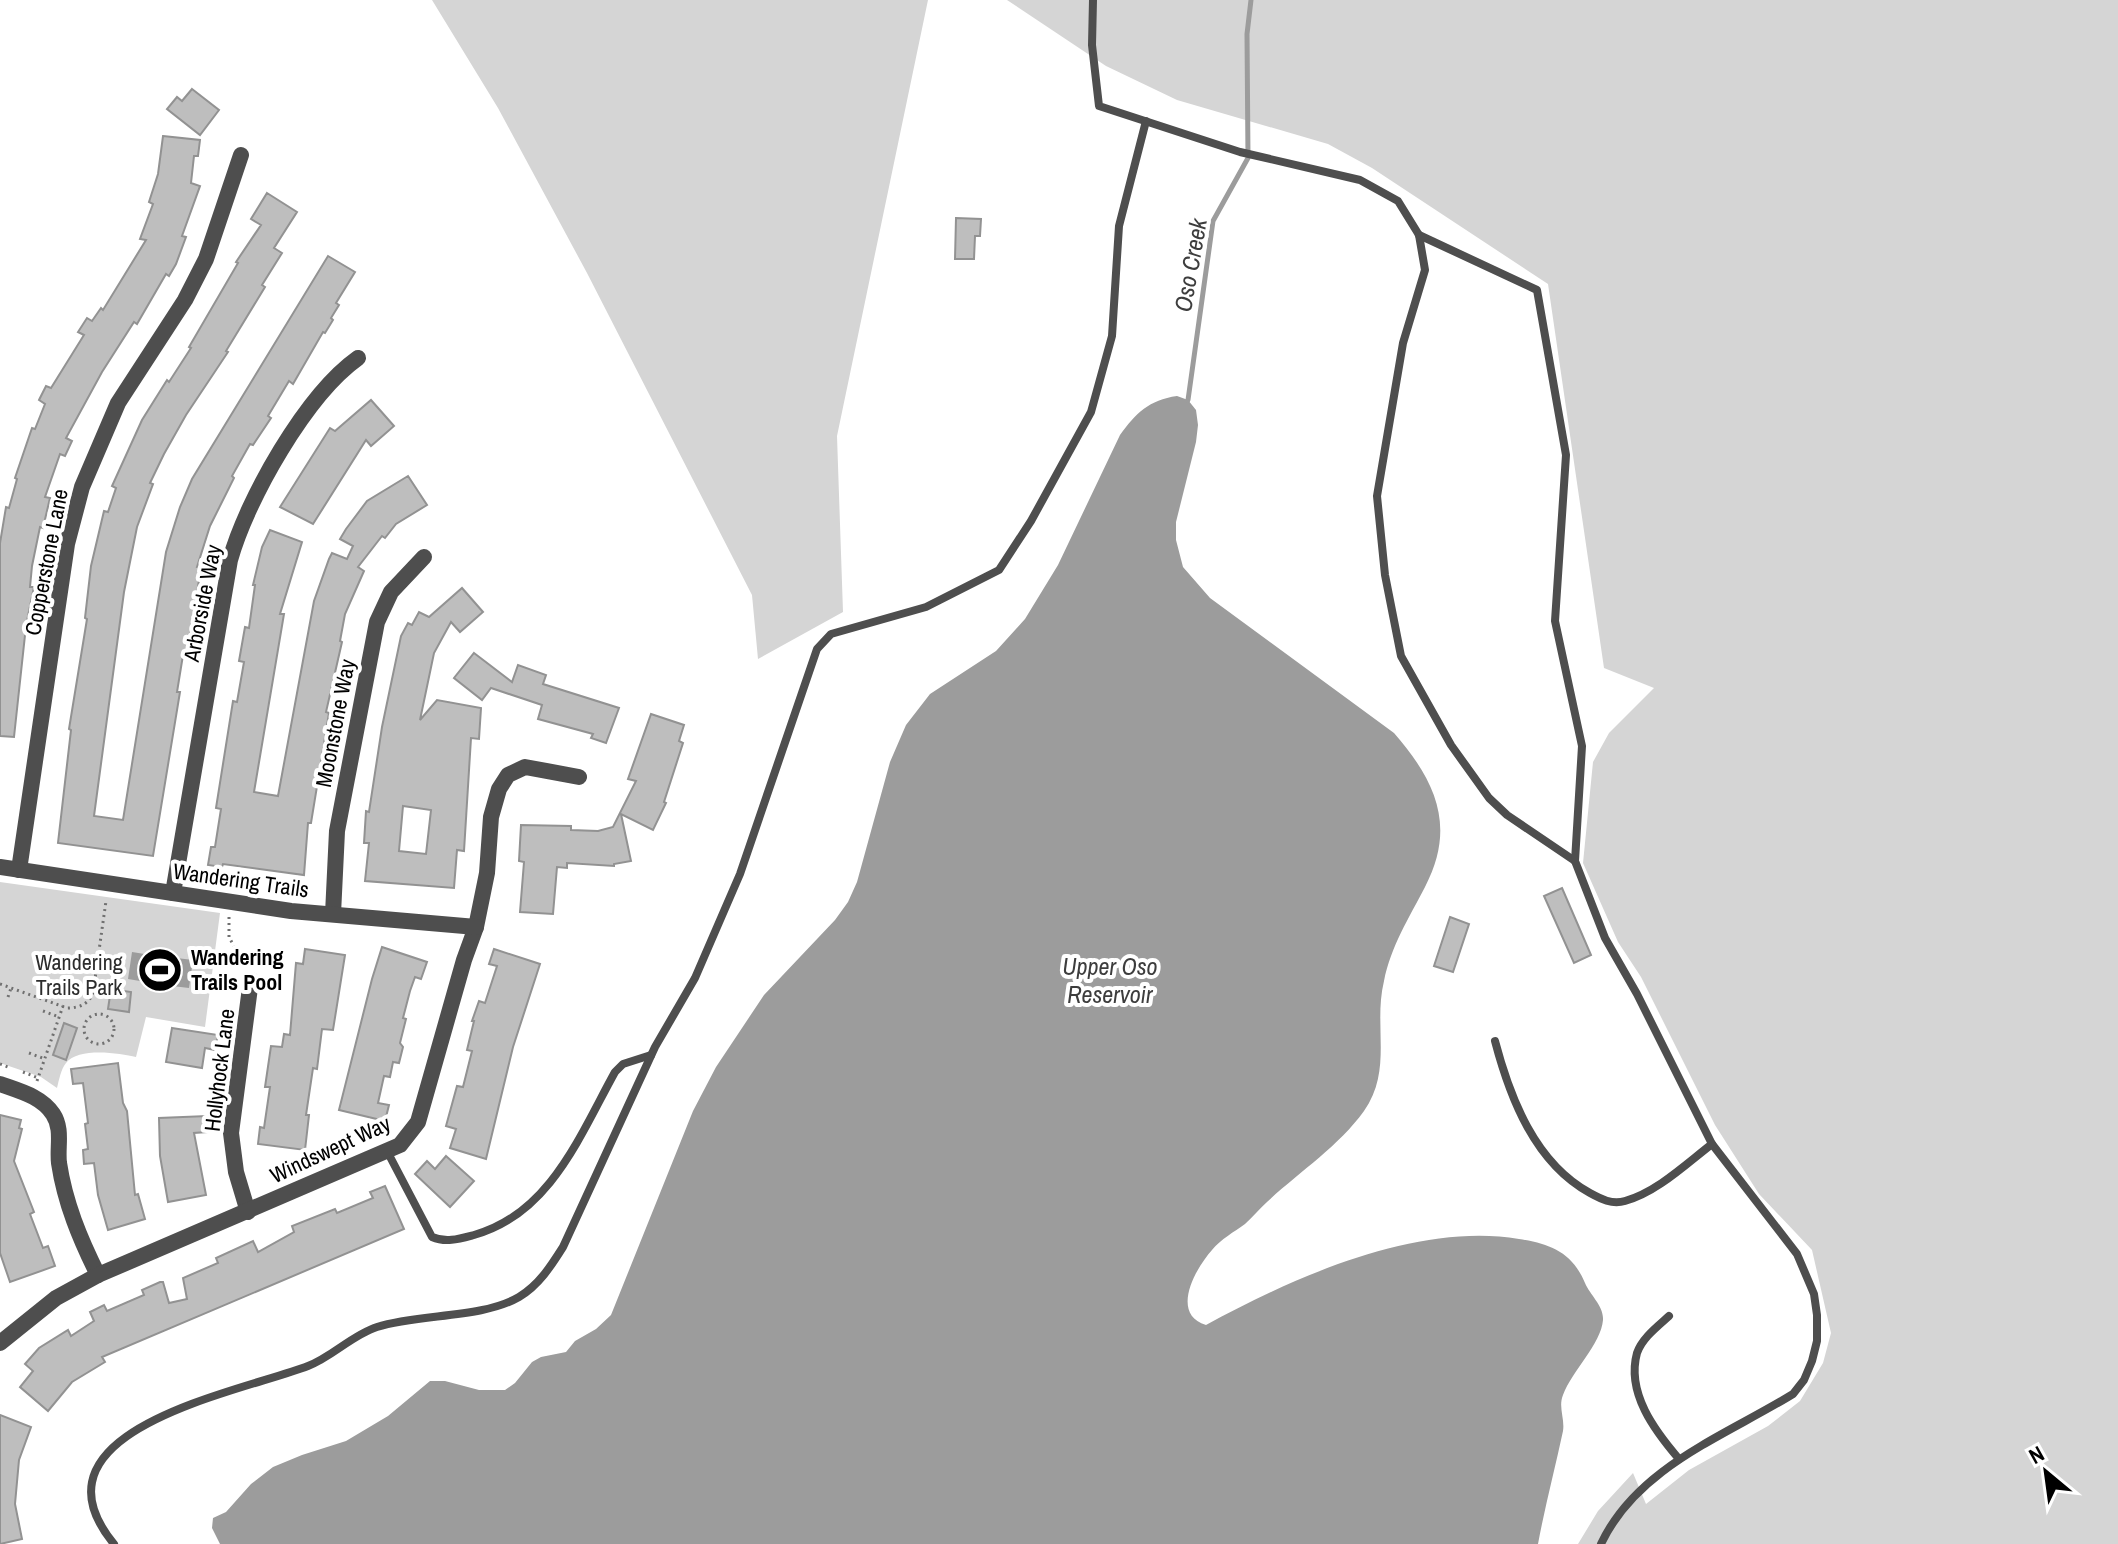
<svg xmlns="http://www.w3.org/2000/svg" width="2118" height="1544" font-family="'Archivo Narrow',sans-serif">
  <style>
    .green { fill: #d5d5d5 }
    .water { fill: #9c9c9c }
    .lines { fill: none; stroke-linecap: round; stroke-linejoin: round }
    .stream { stroke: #9c9c9c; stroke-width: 5 }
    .building { fill: #bebebe; stroke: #929292; stroke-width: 2; fill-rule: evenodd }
    .path { stroke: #707070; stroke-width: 3; stroke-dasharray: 2 4; stroke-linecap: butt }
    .service { stroke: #4e4e4e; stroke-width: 8 }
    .minor { stroke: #4e4e4e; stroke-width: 16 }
    .tertiary { stroke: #4e4e4e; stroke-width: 16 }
    .labels { text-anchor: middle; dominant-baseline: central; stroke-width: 8; stroke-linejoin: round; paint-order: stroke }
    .street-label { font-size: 22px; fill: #000; stroke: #fff }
    .poi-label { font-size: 22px; font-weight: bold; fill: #000; stroke: #fff; text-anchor: start }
    .park-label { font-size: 22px; fill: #2c2c2c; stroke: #fff }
    .water-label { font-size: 24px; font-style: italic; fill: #3d3d3d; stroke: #fff }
  </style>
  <rect width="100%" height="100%" fill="#fff"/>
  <g class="green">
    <polygon points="432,0 928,0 837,436 843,612 758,659 752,595 587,273 498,108"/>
    <polygon points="1007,0 2118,0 2118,1544 1578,1544 1598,1511 1633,1473 1646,1504 1689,1470 1768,1426 1800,1401 1823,1363 1831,1333 1812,1250 1759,1194 1715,1125 1641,977 1618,942 1583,863 1593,762 1609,733 1654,688 1604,668 1548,284 1372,168 1328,144 1177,100 1106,66"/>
    <path d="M0,882l220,31 -15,114 -59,-10 -10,40c-17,-4 -58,-10 -70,6 -5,6 -7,17 -9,25l-16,-11 -41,-14z"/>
  </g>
  <g class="water">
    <path d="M1177,396l11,4 8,10 2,15 -2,17 -20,80v18l7,27 27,31 184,135c41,47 63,93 31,154 -16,31 -34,59 -41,94 -11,45 9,88 -20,130 -26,36 -65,61 -97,91 -8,7 -14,15 -22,22 -11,8 -24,15 -33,26 -17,19 -42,64 -6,75 88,-48 211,-103 313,-86 31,5 53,13 66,44 5,12 19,23 18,37 -2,24 -31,51 -40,75 -5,12 2,24 0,36 -8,38 -18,75 -25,113h-1318l-8,-16 1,-10 13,-6 25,-28 22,-17 29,-12 44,-14 42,-25 42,-35h15l34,9h26l10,-7 17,-21 9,-5 25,-5 9,-11 21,-12 15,-14 82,-204 23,-44 48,-72 71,-75 13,-18 9,-20 33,-120 16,-37 24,-31 66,-43 29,-32 33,-54 62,-130c16,-22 29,-35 57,-39z"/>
    <polygon points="158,951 168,952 168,957 193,960 189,988 164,985 163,990 152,988 152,983 128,979 132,952 157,956"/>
  </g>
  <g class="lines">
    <polyline class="stream" points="1188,400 1213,221 1248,158 1247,34 1251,0"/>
  </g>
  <g class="building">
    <polygon points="192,89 219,110 200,135 167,109 177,97 182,101"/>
    <polygon points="163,136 200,140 198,156 194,156 191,183 200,186 182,236 186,237 176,264 169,276 166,274 137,324 134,322 102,372 66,438 72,441 65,456 60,454 45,497 50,498 43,528 40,527 32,566 30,587 34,587 26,626 14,737 0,736 0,543 6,507 9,508 17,479 15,478 32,428 35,429 45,404 39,400 46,386 51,388 84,335 78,332 87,318 92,321 101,308 103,310 146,240 140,239 153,204 149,202 158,174"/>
    <polygon points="267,193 297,212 274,248 282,253 262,285 265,287 226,351 228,352 186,415 164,454 150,483 153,484 137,527 124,592 94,816 123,820 166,552 180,507 192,479 328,256 355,272 336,303 339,305 331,318 333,320 325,333 323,332 293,384 289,381 268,416 271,418 253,445 250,444 232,476 234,478 210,526 197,567 201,568 190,635 186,656 183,655 177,692 180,692 153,856 58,843 71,730 69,729 87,619 85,618 91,566 104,511 108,512 116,488 112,486 142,420 167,380 169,382 191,348 189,347 238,263 236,262 261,225 251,219"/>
    <polygon points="956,218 981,219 980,236 975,236 974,259 955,259"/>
    <polygon points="371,400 394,426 371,446 366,440 313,524 280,507 330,428 335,431"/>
    <polygon points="408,476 427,505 396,524 385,538 382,536 358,567 364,571 345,614 340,641 342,642 326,712 329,713 311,823 308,823 304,875 223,864 222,867 208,865 211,847 215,847 221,809 216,808 233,701 237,702 244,662 239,661 245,627 249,628 255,585 253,585 262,547 270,530 302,542 280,614 284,614 254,792 278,796 314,601 329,559 332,553 347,559 353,546 340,539 346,529 367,501"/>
    <path d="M462,588l21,24 -23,20 -9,-10 -17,31 -14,67 17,-20 44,8 -2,31 -8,-1 -7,113 -7,-1 -3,38 -89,-7 4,-38h-5l2,-32 3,1 13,-85 19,-91 7,-13 4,2 7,-13 10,5zM403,806l28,4 -5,44 -27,-3z"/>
    <polygon points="474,653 512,682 518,665 546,675 543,684 619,708 606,743 591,738 593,734 538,719 542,705 491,688 482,700 454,678"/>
    <polygon points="651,714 684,725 679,741 683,743 664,802 666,803 653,830 621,814 631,861 614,864 614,866 567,863 567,868 557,867 553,914 520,912 524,862 519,861 521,825 571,826 571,830 598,831 613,827 636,781 628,779"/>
    <polygon points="1562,888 1591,955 1574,963 1544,896"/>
    <polygon points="1450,917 1469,924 1453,972 1434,966"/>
    <polygon points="382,947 427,962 421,979 415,977 410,991 403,1018 406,1019 400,1043 403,1047 399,1063 393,1062 390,1077 384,1076 378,1103 389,1105 385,1121 339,1110 372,979"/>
    <polygon points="305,949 345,955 333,1030 322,1029 317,1069 313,1068 306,1115 309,1115 305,1150 258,1144 260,1127 264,1128 270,1087 265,1087 271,1046 282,1047 284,1034 290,1035 296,963 303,964"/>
    <polygon points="494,949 540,964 513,1047 486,1159 450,1148 456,1129 446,1126 457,1086 463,1087 472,1051 467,1050 474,1021 472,1021 479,1001 485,1003 497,966 489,964"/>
    <polygon points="111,989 131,992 129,1012 108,1009"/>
    <polygon points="64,1023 77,1028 66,1060 53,1055"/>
    <polygon points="172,1028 218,1035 215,1050 205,1048 202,1068 166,1062"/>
    <polygon points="118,1063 123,1103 127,1111 135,1195 138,1194 145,1219 108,1230 98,1195 94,1163 84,1164 83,1150 88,1149 85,1124 88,1123 83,1083 73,1084 71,1069"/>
    <polygon points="0,1115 21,1120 19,1128 22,1129 14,1161 34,1212 30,1214 43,1248 48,1246 55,1266 10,1282 0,1253"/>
    <polygon points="207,1116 207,1132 194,1133 206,1195 168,1202 160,1156 159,1118"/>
    <polygon points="446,1156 474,1181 450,1207 415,1174 427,1161 435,1169"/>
    <polygon points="385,1186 404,1229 102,1357 105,1362 72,1382 48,1411 20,1387 33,1371 25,1364 39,1348 68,1330 71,1336 94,1321 90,1312 104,1305 107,1311 144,1295 142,1290 160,1282 163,1282 169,1303 187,1299 183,1278 218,1263 216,1258 253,1241 258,1252 294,1232 292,1226 335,1209 337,1213 373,1198 370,1192"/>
    <polygon points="0,1415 31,1427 19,1460 15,1504 22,1539 0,1544"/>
  </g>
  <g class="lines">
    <g class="path">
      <polyline points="229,917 229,937 244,965"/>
      <polyline points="98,961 113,964"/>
      <path d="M0,984l67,24c12,0 22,-4 26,-15l13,-92"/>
      <polyline points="8,997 11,988"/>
      <polyline points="43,1011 59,1017"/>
      <circle cx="99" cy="1029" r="15"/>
      <polyline points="29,1053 45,1059"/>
      <polyline points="0,1064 8,1067"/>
      <polyline points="23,1072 38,1078"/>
      <polyline points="37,1081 63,1006"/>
    </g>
    <g class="service">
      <path d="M1093,0l-1,45 7,61 141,46 120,28 38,21 21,34 6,35 -22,73 -26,153 8,79 16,81 50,89 38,53 18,17 68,46 30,77 32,56 75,150 85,110 17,40 3,21v26l-5,20 -8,19 -11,14c-68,42 -156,73 -192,150"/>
      <polyline points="1419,235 1537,290 1566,455 1555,621 1582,746 1575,861"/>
      <path d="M1495,1041c15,57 40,122 95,152 11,6 22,12 35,8 32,-9 61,-37 87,-57"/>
      <path d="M387,1151l45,86c14,6 27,2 42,-2 76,-21 106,-100 141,-163l8,-8 28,-9"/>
      <path d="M1669,1316c-11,10 -27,22 -32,37 -11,40 18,78 42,106"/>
      <path d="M114,1544c-94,-114 127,-152 194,-178 24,-9 44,-31 69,-39 43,-14 104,-8 142,-30 20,-12 32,-31 44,-50l92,-200 40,-69 45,-104 77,-225 14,-15 95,-27 73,-37 32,-49 60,-109 21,-76 7,-110 27,-105"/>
    </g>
    <g class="minor">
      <polyline points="19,870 67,544 82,487 118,403 185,300 206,259 241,155"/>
      <path d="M173,893l57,-333c17,-61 76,-165 128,-202"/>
      <polyline points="333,914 337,831 377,622 391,592 424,557"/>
      <path d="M0,1084c19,7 41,12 53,30 10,15 4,33 6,49 6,40 21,76 39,112"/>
      <polyline points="248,1212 236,1172 231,1133 251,980"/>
      <polyline points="0,1343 56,1298 98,1275 400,1145 418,1122 464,960 476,927 487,873 491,817 499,789 508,775 525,767 579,777"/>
    </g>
    <polyline class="tertiary" points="0,867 291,911 476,927"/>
  </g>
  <defs>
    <g id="stadium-disc" transform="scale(2.3)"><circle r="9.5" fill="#000" stroke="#fff"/><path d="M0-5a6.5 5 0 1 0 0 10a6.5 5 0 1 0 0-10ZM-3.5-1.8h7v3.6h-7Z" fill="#fff"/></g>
  </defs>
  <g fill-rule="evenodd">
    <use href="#stadium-disc" x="160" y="970"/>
  </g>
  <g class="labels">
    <g class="street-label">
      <text transform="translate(46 562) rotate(-79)">Copperstone Lane</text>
      <text transform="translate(202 603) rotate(-79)">Arborside Way</text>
      <text transform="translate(335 723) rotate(-79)">Moonstone Way</text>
      <text transform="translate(241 880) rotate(8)">Wandering Trails</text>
      <text transform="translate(219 1070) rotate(-83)">Hollyhock Lane</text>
      <text transform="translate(330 1149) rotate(-25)">Windswept Way</text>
    </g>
    <g class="poi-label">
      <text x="191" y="957">Wandering<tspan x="191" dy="25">Trails Pool</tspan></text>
    </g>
    <g class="park-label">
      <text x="79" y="962">Wandering<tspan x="79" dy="25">Trails Park</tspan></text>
    </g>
    <g class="water-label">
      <text transform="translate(1190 265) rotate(-80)">Oso Creek</text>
      <text x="1110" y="966">Upper Oso<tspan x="1110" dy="28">Reservoir</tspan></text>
    </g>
  </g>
  <g transform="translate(2046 1472) rotate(331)" stroke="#ffffff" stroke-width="6" paint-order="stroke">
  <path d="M0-6L14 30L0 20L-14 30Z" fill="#000000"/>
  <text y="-12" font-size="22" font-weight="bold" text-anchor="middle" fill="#000000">N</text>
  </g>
</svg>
